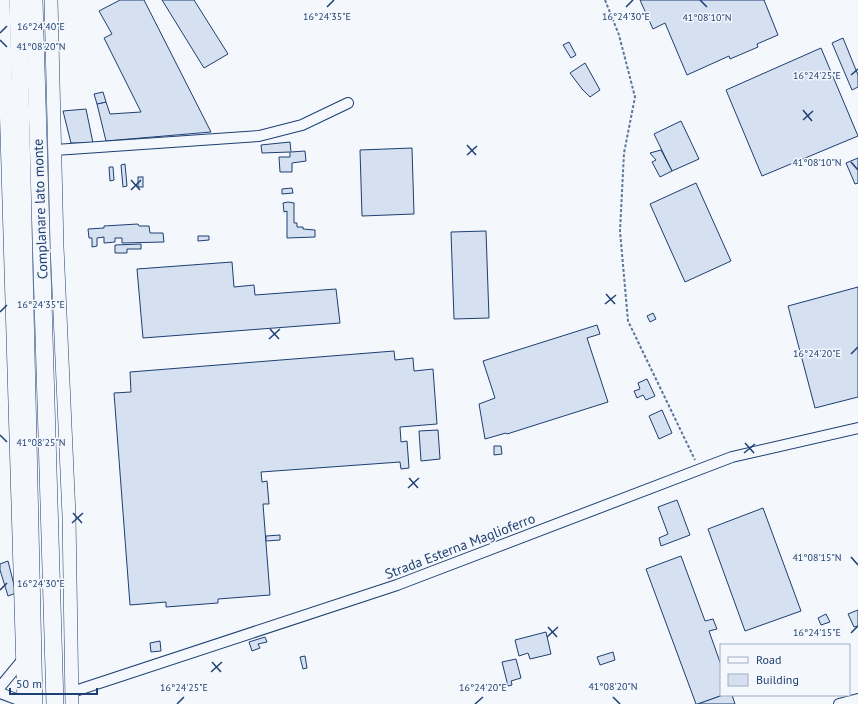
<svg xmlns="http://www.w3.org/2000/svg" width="858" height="704" font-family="'PT Sans',sans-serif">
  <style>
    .building { fill: #d5e0f0; stroke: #1d3f73 }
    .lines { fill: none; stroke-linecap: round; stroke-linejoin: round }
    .minor-casing { stroke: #1d3f73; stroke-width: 12 }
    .tertiary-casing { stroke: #1d3f73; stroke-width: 14 }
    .trunk-casing { stroke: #1d3f73; stroke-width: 18 }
    .path { stroke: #5e769c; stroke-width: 2; stroke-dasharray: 3 2; stroke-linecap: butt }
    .minor { stroke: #f4f7fb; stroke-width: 10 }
    .tertiary { stroke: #f4f7fb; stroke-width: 13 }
    .trunk { stroke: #f4f7fb; stroke-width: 17 }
    .ticks { fill: none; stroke: #1d3f73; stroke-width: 1.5 }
    .labels { text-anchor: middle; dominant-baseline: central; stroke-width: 3; stroke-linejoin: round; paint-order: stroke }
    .street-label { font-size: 14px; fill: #1d3f73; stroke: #f4f7fb }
    .ticks-label { font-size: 10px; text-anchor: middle; fill: #1d3f73; stroke: #f4f7fb; stroke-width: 3; stroke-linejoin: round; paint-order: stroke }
  </style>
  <rect width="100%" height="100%" fill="#f4f7fb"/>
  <g class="building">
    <polygon points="120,0 144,0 211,132 106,141 97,104 106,102 110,114 141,112 104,38 112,34 99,11"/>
    <polygon points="162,0 194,0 228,54 204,68"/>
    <polygon points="640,0 764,0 778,35 757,44 758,47 730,59 729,56 687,75 665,23 653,29"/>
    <polygon points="843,38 858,75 858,87 852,90 832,43"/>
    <polygon points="569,42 576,55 571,58 563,45"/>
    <polygon points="821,48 858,136 762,176 726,90"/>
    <polygon points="585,63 600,90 590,97 582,89 570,73"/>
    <polygon points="103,92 106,102 97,104 94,94"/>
    <polygon points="86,109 93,143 71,143 63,111"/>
    <polygon points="681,121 699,159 672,171 654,134"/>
    <polygon points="290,142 291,152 305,151 306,161 292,163 292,172 280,172 279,157 290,157 290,152 262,153 261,145"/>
    <polygon points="412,148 414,214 362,216 360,150"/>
    <polygon points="661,150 672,171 660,177 652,162 656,160 650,153"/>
    <polygon points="858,158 858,183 855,184 846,163"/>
    <polygon points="125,164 127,186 123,187 121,165"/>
    <polygon points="109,167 113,167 114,180 110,181"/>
    <rect x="138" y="177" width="5" height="10"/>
    <polygon points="696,183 731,261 685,282 650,204"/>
    <polygon points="292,188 293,193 282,194 282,189"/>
    <polygon points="288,202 294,203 294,223 297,223 297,227 303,227 303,229 315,230 315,237 287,238 287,211 284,212 283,203"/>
    <polygon points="138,224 139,226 149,226 150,233 163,233 164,242 122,243 122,238 115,238 115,242 104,243 104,237 97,238 97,246 92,247 92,238 89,238 88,229 104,228 104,226"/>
    <polygon points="486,231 489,318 454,319 451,232"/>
    <polygon points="198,236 209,236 209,240 198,241"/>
    <polygon points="141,244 141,249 127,249 127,253 115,253 115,245"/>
    <polygon points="232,262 234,287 254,285 255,295 336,289 340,323 143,338 137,269"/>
    <polygon points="858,287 858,397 815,408 788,306"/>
    <polygon points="653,313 656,319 650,322 647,316"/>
    <polygon points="597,325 600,334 587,338 608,402 507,434 506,433 485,439 479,404 495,398 483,361"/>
    <polygon points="394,351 395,360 413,358 414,371 433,369 437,424 400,427 401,442 407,441 409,468 401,469 400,462 261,472 262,482 267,481 269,504 263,504 270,595 218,599 218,603 166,607 166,602 130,605 114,393 131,392 130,372"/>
    <polygon points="647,379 655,396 646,400 643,395 637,398 634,391 640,389 638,383"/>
    <polygon points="662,410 672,433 659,439 649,416"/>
    <polygon points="438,430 440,459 421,461 419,431"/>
    <polygon points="494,446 501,446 502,454 494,455"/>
    <polygon points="677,500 690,535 661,546 659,538 668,534 658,507"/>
    <polygon points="763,508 801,611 745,631 708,529"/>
    <polygon points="280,535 280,540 266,541 266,536"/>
    <polygon points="681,556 705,621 713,619 717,629 709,631 721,665 721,695 723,695 698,704 696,704 646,569"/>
    <polygon points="8,561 16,593 8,596 0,570 0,564"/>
    <polygon points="858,610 858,626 854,627 848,614"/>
    <polygon points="826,614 830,622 821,625 818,618"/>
    <polygon points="546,632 551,654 530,659 528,653 519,656 515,640"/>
    <polygon points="265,637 267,642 258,644 260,648 252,651 249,642"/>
    <polygon points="160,641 161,651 151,652 150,643"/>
    <polygon points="613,652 615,660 600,665 597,657"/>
    <polygon points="305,656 307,668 303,669 300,657"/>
    <polygon points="516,659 521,678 511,681 512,685 508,686 502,662"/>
    <polygon points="723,695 732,695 735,704 698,704"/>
  </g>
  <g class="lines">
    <g class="minor-casing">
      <g id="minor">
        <polyline points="55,150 259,136 302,125 348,103"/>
        <polyline points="0,687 24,658"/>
        <polyline points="72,692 397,585 732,457 858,428"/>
        <polyline points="0,693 24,702"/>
        <polyline points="839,704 858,699"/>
      </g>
    </g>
    <g class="tertiary-casing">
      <g id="tertiary">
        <polyline points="3,0 24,704"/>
        <polyline points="51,0 57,247 69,516 72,704"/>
      </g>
    </g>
    <g class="trunk-casing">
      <g id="trunk">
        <polyline points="18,0 34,704"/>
        <polyline points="34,0 55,704"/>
      </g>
    </g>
    <polyline class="path" points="605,0 619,35 635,97 624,153 620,231 628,321 695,460"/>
    <use href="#minor" class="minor"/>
    <use href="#tertiary" class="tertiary"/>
    <use href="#trunk" class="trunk"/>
  </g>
  <path class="ticks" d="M700,0l7,7M327,7l7,-7M626,7l7,-7M0,33l7,-7M0,40l7,7M851,75l7,-6M803,110l9,11M803,120l10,-9M467,145l9,10M467,155l10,-9M851,162l7,8M131,180l9,10M131,190l10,-10M606,294l9,10M605,304l11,-9M0,312l7,-7M270,329l9,10M269,339l11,-10M851,354l7,-7M0,435l7,7M745,443l9,10M744,453l11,-9M409,478l9,10M408,488l11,-10M73,513l9,10M72,523l11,-10M851,557l7,8M0,590l7,-7M548,627l9,10M851,633l7,-7M547,637l11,-10M212,662l9,10M211,672l11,-10M613,697l7,7M177,704l7,-7M475,704l8,-7"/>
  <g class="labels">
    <g class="street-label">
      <text transform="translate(40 209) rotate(-92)">Complanare lato monte</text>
      <text transform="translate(460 546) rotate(-21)">Strada Esterna Maglioferro</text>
    </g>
  </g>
  <g class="ticks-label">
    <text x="327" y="20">16°24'35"E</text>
    <text x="626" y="20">16°24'30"E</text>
    <text x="707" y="21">41°08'10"N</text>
    <text x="41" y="30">16°24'40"E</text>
    <text x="41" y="50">41°08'20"N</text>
    <text x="817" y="79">16°24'25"E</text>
    <text x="817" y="166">41°08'10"N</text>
    <text x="41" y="308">16°24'35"E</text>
    <text x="817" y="357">16°24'20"E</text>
    <text x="41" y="446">41°08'25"N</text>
    <text x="817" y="561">41°08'15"N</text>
    <text x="41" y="587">16°24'30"E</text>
    <text x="817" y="636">16°24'15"E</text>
    <text x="613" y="690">41°08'20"N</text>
    <text x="184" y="691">16°24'25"E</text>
    <text x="483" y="691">16°24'20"E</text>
  </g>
  <rect x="720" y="644" width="130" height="52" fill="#f4f7fb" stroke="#9eadc5"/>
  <rect x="728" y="657" width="20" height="6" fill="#f4f7fb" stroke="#9eadc5"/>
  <text x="756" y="664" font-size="12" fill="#1d3f73">Road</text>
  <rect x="728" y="674" width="20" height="12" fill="#d5e0f0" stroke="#9eadc5"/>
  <text x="756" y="684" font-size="12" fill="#1d3f73">Building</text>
  <path d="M10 688v6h87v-6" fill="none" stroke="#1d3f73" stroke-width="2"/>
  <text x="16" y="688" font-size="12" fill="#1d3f73" stroke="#f4f7fb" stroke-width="3" paint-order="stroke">50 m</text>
</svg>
